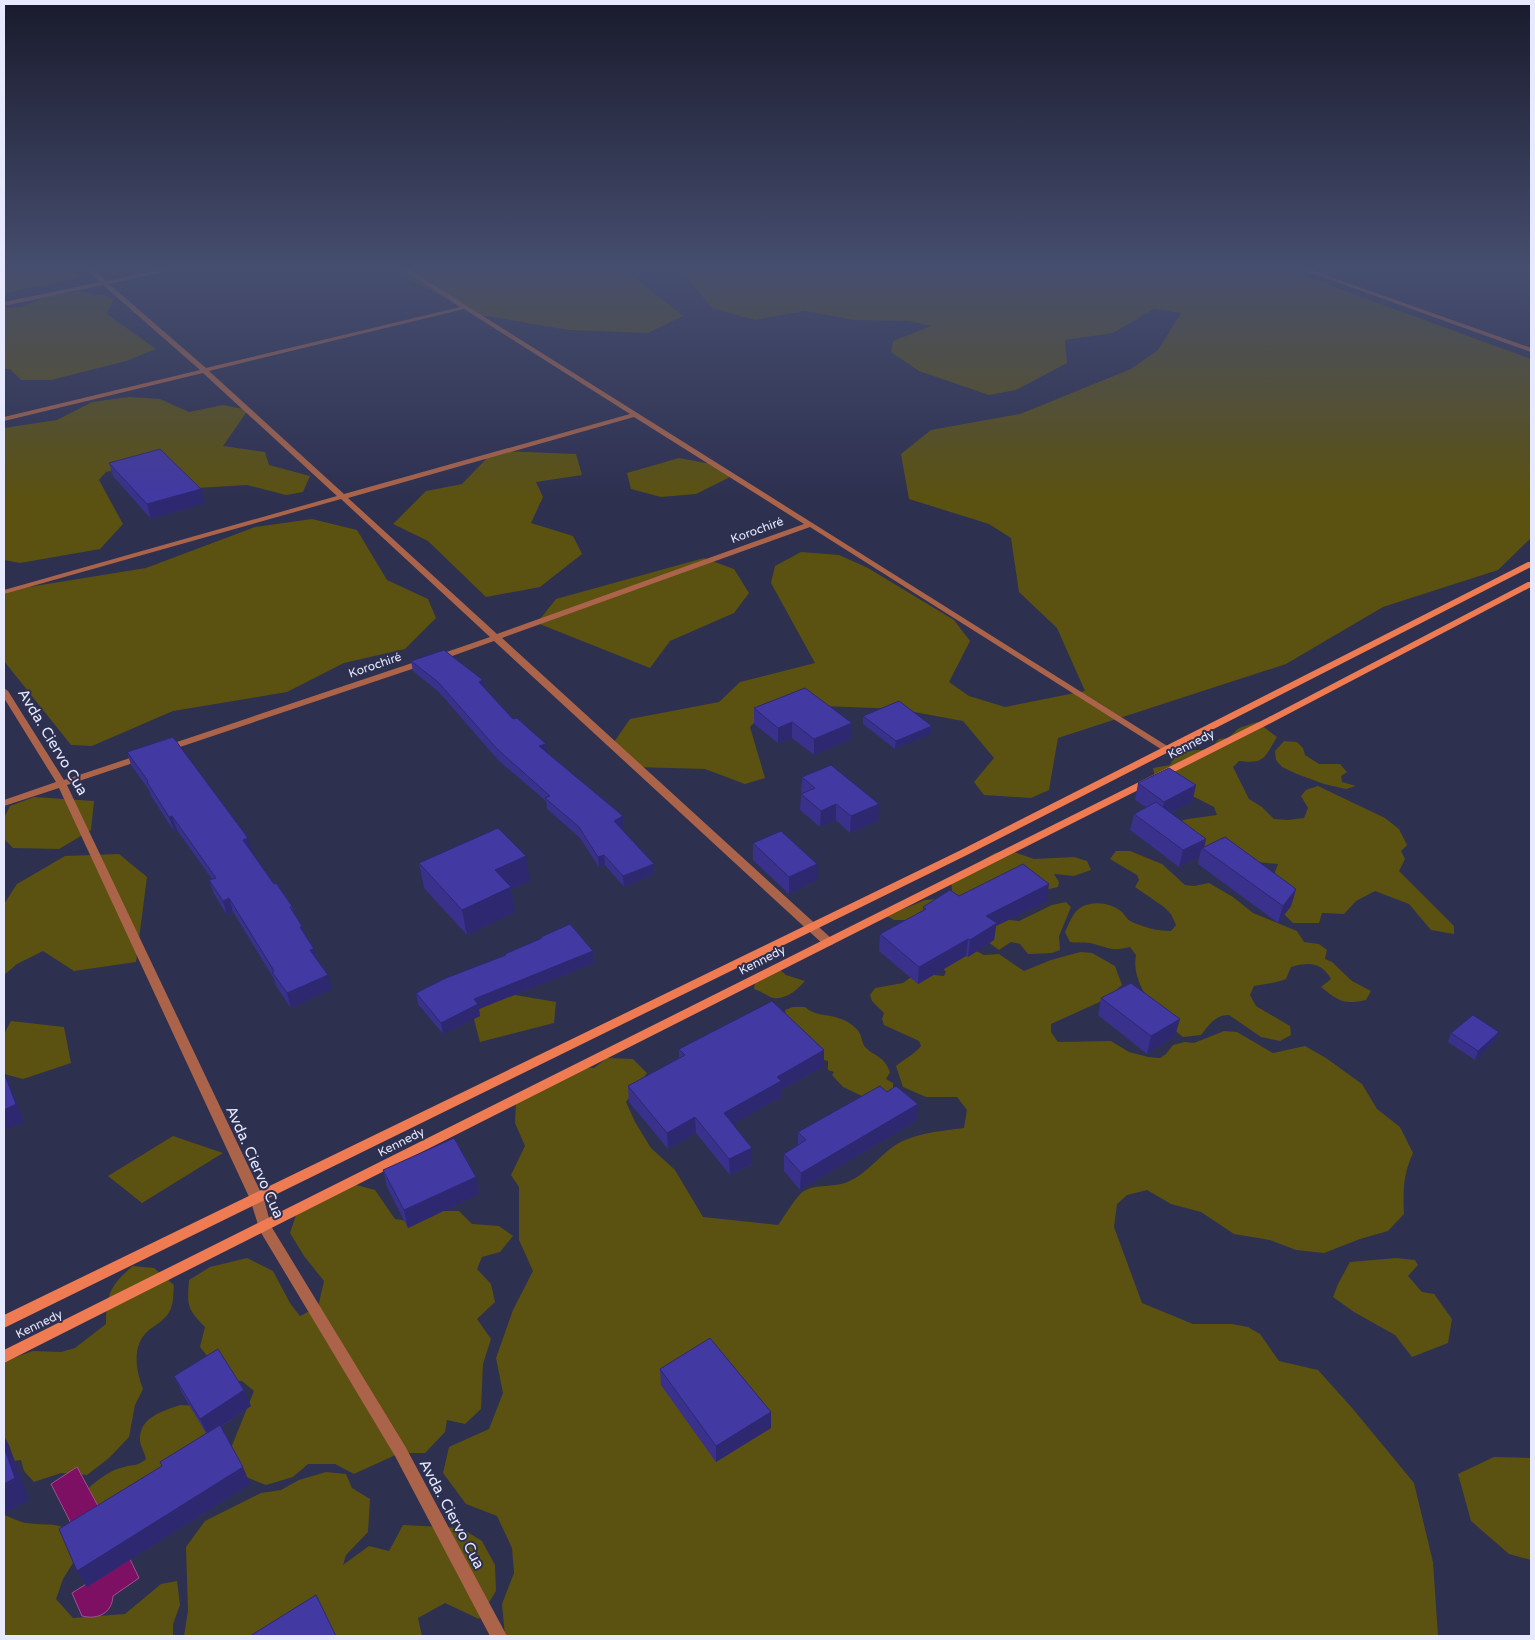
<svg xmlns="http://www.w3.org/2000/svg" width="1535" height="1640" font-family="'Varela Round',sans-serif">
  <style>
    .green { fill: #5b5111 }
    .water { fill: #7e1063; stroke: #9e5192 }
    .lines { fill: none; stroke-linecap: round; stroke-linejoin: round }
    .minor { fill: #ab6449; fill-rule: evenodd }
    .secondary { fill: #ee7b51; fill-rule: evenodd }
    .wall { fill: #39318b }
    .shaded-wall { fill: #2e2871 }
    .building { fill: #4239a2; stroke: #2e2871 }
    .labels { text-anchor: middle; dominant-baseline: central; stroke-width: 4; stroke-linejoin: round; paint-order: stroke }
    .street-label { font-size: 12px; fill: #e7eaff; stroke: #2e3050 }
    .near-street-label { font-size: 15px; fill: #e7eaff; stroke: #2e3050 }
  </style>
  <rect width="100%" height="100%" fill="#2e3050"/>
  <g class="green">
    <polygon points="4,267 69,267 81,278 4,293"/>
    <polygon points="396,267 622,267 683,316 648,333 568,330 480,315 408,279"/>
    <polygon points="678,267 1280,267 1531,359 1531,538 1498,570 1383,607 1286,664 1058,738 1049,790 1031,798 984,795 974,782 994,758 963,721 898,709 772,704 750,727 765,778 745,784 705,769 636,767 612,745 630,719 719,702 740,682 815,663 771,583 775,566 801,552 839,555 868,568 954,620 970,641 949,682 969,696 1005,707 1085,691 1057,628 1019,592 1011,538 989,524 909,499 901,454 931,430 1020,414 1131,369 1158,350 1181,313 1154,309 1113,333 1065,340 1067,363 1016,390 989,395 919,371 891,352 893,341 931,326 909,321 854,320 805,311 755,320 712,308"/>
    <polygon points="79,291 114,298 107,314 156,349 126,361 51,380 21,380 10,369 4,369 4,308 21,307 49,296"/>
    <polygon points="129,397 160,399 189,412 223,405 248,410 223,446 265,452 269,465 310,476 303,492 286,495 247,485 180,489 139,464 106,472 99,480 123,524 100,549 20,563 4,560 4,428 57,420 92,402"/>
    <polygon points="504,451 576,454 582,475 536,482 543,497 531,523 573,536 582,554 540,587 486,597 428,541 393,524 426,491 462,484 490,455"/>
    <polygon points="679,458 711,464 730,477 696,494 661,497 631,489 627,473"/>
    <polygon points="312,519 357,530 387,580 428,599 436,618 405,649 344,663 287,692 173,711 92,746 71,745 4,661 4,591 146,568 255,527"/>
    <polygon points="704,558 734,569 749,593 734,613 670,641 650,668 537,623 556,599"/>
    <path d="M1257,722l20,15c-13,21 -12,27 -38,24l-6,6 16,32 13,8 12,12 14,1 16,-2 4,-10 -7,-12 5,-6 12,-4 67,32 14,11 8,16 -6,6 4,8 -6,12 55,55v8l-23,-4 -22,-26 -34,-13 -19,10 -12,13 -22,-1 -3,10h-26l-11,-11 12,-14 -8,-8 -10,-3 -1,-15 3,-8 -21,-2 -33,1 -51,-40 15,-4 29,-4 -3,-8 -59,-30 -2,-9 17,-3c8,-16 22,-15 39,-15l10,-11 9,-1 11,-10z"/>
    <polygon points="1284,741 1297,742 1303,748 1305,755 1319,764 1340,764 1347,772 1341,776 1342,782 1356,786 1346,789 1324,784 1297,774 1282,767 1276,760 1275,751"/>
    <polygon points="34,797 94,801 91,830 59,849 13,848 4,839 4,818 10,806"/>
    <polygon points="1011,851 1034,859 1074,857 1087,861 1091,870 1074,876 1054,874 1059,882 1058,887 918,920 894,920 887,916 925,900 946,898 952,891 951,879 995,853"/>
    <path d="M1116,851h14l32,13 23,21 9,1 15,-3 24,14 20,16 44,18 7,11 15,2 8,6 -2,9 7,3 20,19 19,10 -5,9c-23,5 -27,1 -45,-13l10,-8c-10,-17 -22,-17 -40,-12l-5,12c-10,4 -21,5 -32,7l-4,9 6,11 34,20 1,9 -11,6 -19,-4 -32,-22c-14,0 -20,10 -28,20l-18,2c-23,-18 -53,-53 -47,-82l-6,-8c-20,5 -22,0 -40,-4 -7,-1 -14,0 -20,-1l-5,-10c3,-6 5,-12 9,-18 10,-15 35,-13 48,-2 3,3 5,7 8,9 13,6 26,10 41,10l5,-6 -5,-11 -7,-7 -29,-20 4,-7 -2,-5 -27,-16z"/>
    <polygon points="119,854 147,877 136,962 74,971 43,951 17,964 4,975 4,904 17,884 65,856"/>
    <polygon points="1066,902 1071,907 1059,936 1060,950 1052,953 1028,954 1020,944 1011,942 999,950 984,939 1002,919 1019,921 1052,905"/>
    <path d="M960,943l24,12 15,-1 25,17 27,-11 29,-8 12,1 23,13 7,19 -18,15 -53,24v8l7,10 53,-1 18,11 19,5 12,1 6,-4 7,-9 12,-3 9,1 30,-12 13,1 36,21 32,-7 21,12 36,26 15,25 23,18 13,26c-10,22 -10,37 -9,61l-16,17 -28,8 -36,14 -28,-3 -26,-10 -36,-6 -33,-22 -30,-8 -24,-14 -20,5 -10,9 -3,23 28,76 51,21h39l16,3 12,7 19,27 39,9 35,39 61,74 19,79 5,74h-933l-3,-32 12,-31 -2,-25 -15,-32 -31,-12 -23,-31 6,-26 40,-18 14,-36 -7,-35 17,-48 20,-39 -14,-31v-53l-8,-12 14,-29 -10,-23 1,-22 62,-34 16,1 13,-10 26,1 14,14 -21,29 9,20 16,26 24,22 28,47 75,8c7,-9 18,-29 26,-34 12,-7 29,-4 41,-8 20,-7 33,-26 49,-37 19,-13 48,-15 70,-18l3,-18 -10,-13h-31l-23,-10 -7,-21c8,-7 19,-12 25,-20l-2,-5 -35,-16 -2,-6 2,-6 -12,-12 -2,-6 5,-7 28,-5 14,-10 27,3 2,-4 -9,-11z"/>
    <path d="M779,969l7,6 19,6c-7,8 -19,19 -32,17 -6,-2 -12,-7 -19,-9l2,-14z"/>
    <polygon points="515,995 556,1002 554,1023 480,1042 471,1008"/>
    <path d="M793,1007h12c10,9 22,7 33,11 8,2 18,8 22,16 2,4 2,10 6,14 11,10 17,7 24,24l-4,7 7,4v7l-27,8 -23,-11 -11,-12 2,-3 -6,-2v-9l-33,-8 -10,-43z"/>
    <polygon points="11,1021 64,1027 71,1063 23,1079 4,1074 4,1034"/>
    <polygon points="173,1136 223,1153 142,1203 108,1176"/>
    <path d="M353,1184l22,6 20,29 20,3 26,-11h18l13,13 27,2 14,10 -13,16 -18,5 -5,12 14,15 4,18 -18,17 14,20 -8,25 -2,45 -16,15 -18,-4 -2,12 -20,21h-25l-46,21 -19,-10h-27l-15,13 -27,8 -33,-13 -6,-14 27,-67 -12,-10 -24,-2 -10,-22 -8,-10 5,-20c-18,-19 -18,-21 -16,-47l21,-13 37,-9 26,13 17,32 10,13 18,-9 6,-26 -20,-25 -14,-23 7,-21z"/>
    <polygon points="1396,1258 1415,1260 1418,1265 1408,1276 1422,1292 1434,1294 1452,1319 1448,1343 1412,1357 1395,1335 1354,1312 1333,1297 1338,1284 1350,1262"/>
    <path d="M133,1266l21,2 20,17c-1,7 0,16 -3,23 -3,10 -15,17 -22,22 -18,15 -13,40 -6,59l-8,16 -6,32 -20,21 -22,17 -26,-2 -27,9 -10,-11 -3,-11 -17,2v-101l29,-10 28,1 14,-4 31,-24c0,-29 5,-40 27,-58z"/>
    <path d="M180,1405l26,1 8,34 -123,72 -5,-22c11,-9 23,-20 38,-23 11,-3 12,0 22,-8 -1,-6 -6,-13 -6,-19 -1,-23 23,-29 40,-35z"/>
    <polygon points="1494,1457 1531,1458 1531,1560 1509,1554 1471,1521 1458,1474"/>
    <polygon points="326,1472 346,1474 352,1488 370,1499 368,1532 346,1555 343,1565 369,1546 389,1551 403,1525 461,1528 482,1541 495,1565 496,1591 479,1619 445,1603 418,1618 422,1636 184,1636 188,1611 186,1547 205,1521 261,1493 281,1490 299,1480"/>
    <path d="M4,1515c7,2 15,7 22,8 30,4 40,-5 55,27l-18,29 -7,20 17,19 52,-4 36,-30 16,-3 3,24 -7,19v12h-169z"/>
  </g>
  <g class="water">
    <polygon points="77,1467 104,1517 77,1535 51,1484"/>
    <path d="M129,1557l10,21 -26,18c-1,17 -15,24 -31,20l-10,-23z"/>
  </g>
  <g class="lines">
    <g class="minor">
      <path d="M84,267h6l16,14 68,-14h11l-76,17 97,84 254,-61 -61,-40h6l767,482 -2,2h-6l-354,-224 -308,111 330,301 2,3 -2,3h-8l-330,-304 -53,19h-6l-1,-2 1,-2 55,-19 -149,-138 -337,95v-4l333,-94 -134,-123 -199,48v-4l196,-47 -97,-85 -99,21v-4l96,-20zM464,309l166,105 -286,80 -135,-123zM634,417l170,107 -307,110 -149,-136z"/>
      <polygon points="1295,267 1303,267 1531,348 1531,352"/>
      <polygon points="424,659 427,660 428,662 427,664 168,751 162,751 160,749 162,747"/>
      <polygon points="4,688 8,691 64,780 139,755 145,755 147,757 145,759 67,785 264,1199 271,1226 405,1446 507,1636 490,1636 395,1456 260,1231 250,1199 59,788 4,806 4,800 56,782 4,698"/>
    </g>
    <g class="secondary">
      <polygon points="1528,562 1531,562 1531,567 967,855 4,1328 4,1315 959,851"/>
      <polygon points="1528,582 1531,582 1531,587 1271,723 4,1363 4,1350 1265,719"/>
    </g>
  </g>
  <g class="wall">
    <polygon points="109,463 201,489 205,503 151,519 113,476"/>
    <polygon points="411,661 484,688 513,719 547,753 623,816 624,827 621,828 654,874 624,887 605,865 599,867 580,838 547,809 546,801 498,760 439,692 413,671"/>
    <polygon points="754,708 852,723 851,739 814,755 792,738 778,743 754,724"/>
    <polygon points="863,716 932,726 931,734 895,749 863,724"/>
    <polygon points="127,752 248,838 252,852 274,884 292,906 293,911 302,926 305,935 314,949 317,960 328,975 332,989 291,1008 276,986 274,979 233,912 227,915 214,894 209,880 212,879 177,830 174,831 151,796 149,790 131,765"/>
    <polygon points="802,777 878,821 850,833 836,820 820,827 800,810"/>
    <polygon points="1138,783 1196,785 1192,802 1171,813 1204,846 1296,889 1291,906 1278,923 1198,864 1199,857 1179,867 1130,830 1134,814 1146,807 1135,800"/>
    <polygon points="753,843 817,864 817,880 789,894 753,860"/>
    <polygon points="419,863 530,881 511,889 515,912 467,935 424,888"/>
    <polygon points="959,896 1047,901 996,926 994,940 968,957 966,956 918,984 879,951 880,934 923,911 923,907"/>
    <polygon points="541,937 593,951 594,963 479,1009 480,1016 443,1034 418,1004 416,993 505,955 505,954 541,939"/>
    <polygon points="1101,998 1175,1036 1147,1054 1098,1015"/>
    <polygon points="1499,1032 1495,1041 1475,1060 1448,1042 1451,1033"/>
    <polygon points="679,1049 824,1050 824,1066 781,1090 781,1097 733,1124 752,1164 730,1175 696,1133 668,1149 629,1102 628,1086 679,1058"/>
    <polygon points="916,1121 800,1190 784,1171 784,1154 798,1145 798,1132"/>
    <polygon points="383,1170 479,1194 408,1228 387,1187"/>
    <polygon points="660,1369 771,1412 771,1428 716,1462 661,1385"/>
    <polygon points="174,1376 251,1406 221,1427 250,1484 87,1587 77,1571 162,1466 206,1433 182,1393"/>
  </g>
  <g class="shaded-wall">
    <polygon points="201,489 205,503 151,519 147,504"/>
    <polygon points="483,680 485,690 479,682"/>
    <polygon points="792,722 792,738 778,743 778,728"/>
    <polygon points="852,723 851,739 814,755 814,739"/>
    <polygon points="932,726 931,734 895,749 896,741"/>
    <polygon points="546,744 547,754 539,746"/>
    <polygon points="1196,785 1192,802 1161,818 1164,802"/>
    <polygon points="836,804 836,820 820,827 821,811"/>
    <polygon points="879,804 878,821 850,833 851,816"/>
    <polygon points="172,816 177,830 174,831 169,817"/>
    <polygon points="623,816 624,827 615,831 614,821"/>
    <polygon points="248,838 252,852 247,854 243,840"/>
    <polygon points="1206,839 1204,849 1202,848 1199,857 1179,867 1183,850"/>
    <polygon points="604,855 605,865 599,867 598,857"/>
    <polygon points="526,856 530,881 511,889 515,912 467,935 462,910 495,870"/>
    <polygon points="654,864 654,874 624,887 623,876"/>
    <polygon points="817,864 817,880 789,894 789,877"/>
    <polygon points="1049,884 1047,901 996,926 994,940 968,957 970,940 986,916"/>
    <polygon points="1296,889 1291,906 1278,923 1283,906"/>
    <polygon points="229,898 233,912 227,915 223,901"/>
    <polygon points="302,926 306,940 300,927"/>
    <polygon points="968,939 966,956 918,984 919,967"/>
    <polygon points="314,949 318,963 310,950"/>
    <polygon points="593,951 594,963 479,1009 480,1016 443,1034 441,1023 474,999"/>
    <polygon points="328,975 332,989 291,1008 287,993"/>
    <polygon points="1180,1019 1175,1036 1147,1054 1151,1036"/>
    <polygon points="1499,1032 1495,1041 1475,1060 1478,1051"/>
    <polygon points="824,1050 824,1066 781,1090 781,1097 725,1129 724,1113 777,1077"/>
    <polygon points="4,1070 24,1122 4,1130"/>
    <polygon points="918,1104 916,1121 800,1190 801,1173"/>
    <polygon points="695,1117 696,1133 668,1149 667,1133"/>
    <polygon points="752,1148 752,1164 730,1175 729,1159"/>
    <polygon points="476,1177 479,1194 408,1228 404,1210"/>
    <polygon points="244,1390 251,1406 208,1435 200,1419"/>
    <polygon points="771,1412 771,1428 716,1462 716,1446"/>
    <polygon points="4,1436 9,1445 29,1500 4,1514"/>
    <polygon points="243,1467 250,1484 87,1587 77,1571"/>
  </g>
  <g class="building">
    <polygon points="160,449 201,489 147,504 109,463"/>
    <polygon points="444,650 483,680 479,682 513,719 517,718 546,744 539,746 623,816 614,821 654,864 623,876 604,855 598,857 579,827 545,798 550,796 497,749 438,682 411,661"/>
    <polygon points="805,688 852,723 814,739 792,722 778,728 754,708"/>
    <polygon points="899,701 932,726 896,741 863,716"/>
    <polygon points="173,737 248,838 243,840 274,884 276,883 292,906 290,907 302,926 300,927 314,949 310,950 328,975 287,993 272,972 274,971 229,898 223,901 209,880 216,878 172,816 169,817 147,782 148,781 127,752"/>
    <polygon points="831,765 879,804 851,816 836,804 821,811 801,794 815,788 802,777"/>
    <polygon points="1169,768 1196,785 1164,802 1138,783"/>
    <polygon points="1156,802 1206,839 1183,850 1134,814"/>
    <polygon points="498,828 526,856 495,870 511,887 462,910 419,863"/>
    <polygon points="781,831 817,864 789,877 753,843"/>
    <polygon points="1225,837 1296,889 1283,906 1202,848"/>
    <polygon points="1023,864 1049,884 986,916 997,923 970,940 968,939 919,967 880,934 926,909 923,907 950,890 959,896"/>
    <polygon points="570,924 593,951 474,999 478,1004 441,1023 416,993 446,978 506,955 505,954 542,938 541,937"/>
    <polygon points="1131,983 1180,1019 1151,1036 1101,998"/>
    <polygon points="772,1001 824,1050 777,1077 781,1081 724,1113 752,1148 729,1159 695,1117 667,1133 628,1086 685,1055 679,1049"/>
    <polygon points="1473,1015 1499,1032 1478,1051 1451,1033"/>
    <polygon points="4,1073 16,1104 4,1110"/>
    <polygon points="880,1086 887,1092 896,1086 918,1104 801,1173 784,1154 806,1140 798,1132"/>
    <polygon points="454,1138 476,1177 404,1210 383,1170"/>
    <polygon points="710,1338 771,1412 716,1446 660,1369"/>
    <polygon points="218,1349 244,1390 200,1419 174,1376"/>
    <polygon points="220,1425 243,1467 77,1571 59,1529 162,1466 160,1462"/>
    <polygon points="4,1447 15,1478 4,1484"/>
    <polygon points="316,1595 336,1636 250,1636"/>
  </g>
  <linearGradient id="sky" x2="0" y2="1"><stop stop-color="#191a2c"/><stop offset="0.54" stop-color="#464e6f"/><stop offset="1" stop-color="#464e6f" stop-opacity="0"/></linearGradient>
  <rect width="1535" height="497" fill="url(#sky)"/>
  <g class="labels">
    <g class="street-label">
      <text transform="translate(757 530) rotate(-20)">Korochiré</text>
      <text transform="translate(375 665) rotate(-19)">Korochiré</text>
      <text transform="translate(1191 744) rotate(-27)">Kennedy</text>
      <text transform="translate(762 960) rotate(-27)">Kennedy</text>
      <text transform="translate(401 1142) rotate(-27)">Kennedy</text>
      <text transform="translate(39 1324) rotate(-26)">Kennedy</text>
    </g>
    <g class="near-street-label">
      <text transform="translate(53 742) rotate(59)">Avda. Ciervo Cua</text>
      <text transform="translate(255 1162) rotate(66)">Avda. Ciervo Cua</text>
      <text transform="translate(452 1514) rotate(62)">Avda. Ciervo Cua</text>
    </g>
  </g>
  <rect width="1535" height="1640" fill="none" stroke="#e7eaff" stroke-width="10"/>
</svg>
